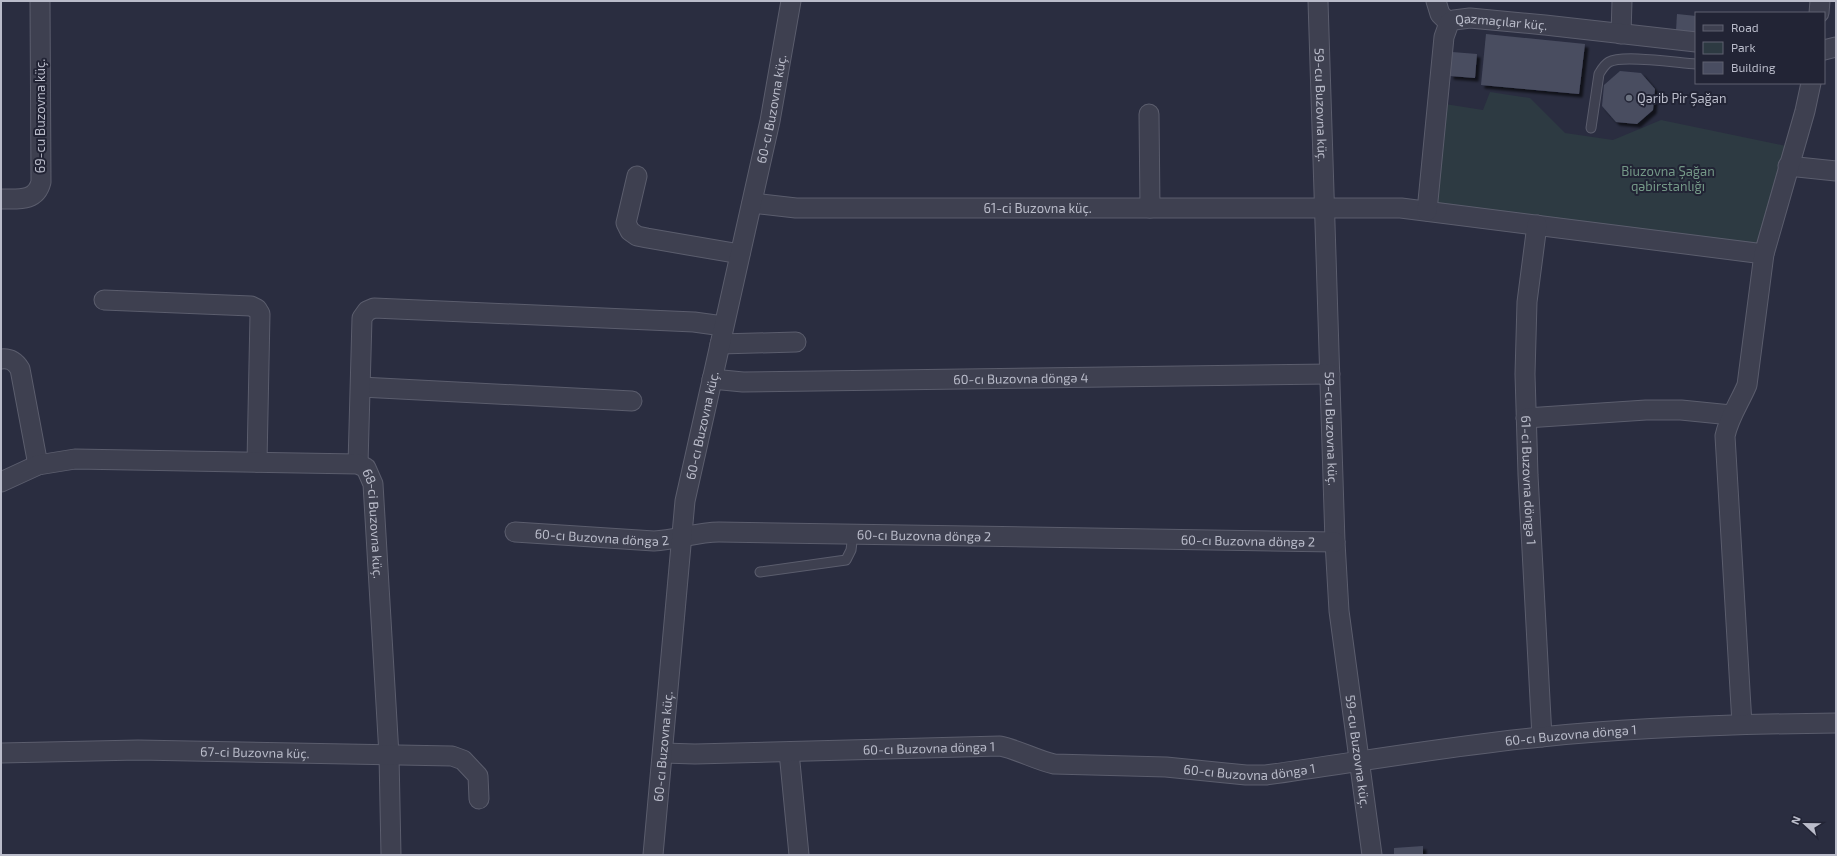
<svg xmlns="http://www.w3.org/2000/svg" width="1837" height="856" font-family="'Exo 2',sans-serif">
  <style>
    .green { fill: #2d3a42 }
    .building { fill: #494d61; filter: url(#shadow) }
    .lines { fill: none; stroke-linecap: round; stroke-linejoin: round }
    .lane-casing { stroke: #5b5d6d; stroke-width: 11 }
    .street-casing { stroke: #5b5d6d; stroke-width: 21 }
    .lane { stroke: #3e4050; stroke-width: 9 }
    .street { stroke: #3e4050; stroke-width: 19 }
    .worship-dot { fill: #6b7280; stroke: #222435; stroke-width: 1.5 }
    .labels { text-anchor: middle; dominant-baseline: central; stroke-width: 4; stroke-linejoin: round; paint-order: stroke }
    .street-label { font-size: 13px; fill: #babcca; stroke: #222435 }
    .poi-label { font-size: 13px; fill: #babcca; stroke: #222435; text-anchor: start }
    .park-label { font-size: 13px; fill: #749887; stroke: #222435 }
  </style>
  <defs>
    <filter id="shadow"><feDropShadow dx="3.5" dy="3.5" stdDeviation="1" flood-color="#0009"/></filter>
  </defs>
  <rect width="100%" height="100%" fill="#2a2d40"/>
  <polygon class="green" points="1490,92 1530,98 1565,133 1613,140 1661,120 1786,146 1759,248 1437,203 1445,104 1483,110"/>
  <g class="building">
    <polygon points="1677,14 1696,16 1696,33 1676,31"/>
    <polygon points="1486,34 1585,44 1579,94 1481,85"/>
    <polygon points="1452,52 1477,54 1475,78 1450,76"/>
    <polygon points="1620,71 1641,73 1655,89 1653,110 1637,124 1616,122 1602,106 1604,85"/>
    <polygon points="1423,846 1423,855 1394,855 1394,848"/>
  </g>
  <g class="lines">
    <g class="lane-casing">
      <g id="lane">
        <path d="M1591,128l8,-54c3,-5 5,-9 10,-12 13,-8 69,1 87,2"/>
        <polyline points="760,572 846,560 851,550 853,534"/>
      </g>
    </g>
    <g class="street-casing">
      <g id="street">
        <path id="s1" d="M1318,1l17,541 4,69 33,244"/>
        <polyline points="1436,1 1440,14 1449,23"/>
        <polyline points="1819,13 1820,1"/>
        <polyline points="1621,34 1622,1"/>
        <polyline points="1824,50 1836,47"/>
        <polyline points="1149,114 1150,208"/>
        <polyline points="1788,166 1836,171"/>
        <polyline points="637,176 626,223 630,231 637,236 647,238 740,254"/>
        <path d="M1,199c17,0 35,3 40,-17l-1,-181"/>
        <path id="s2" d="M752,203l44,5h605l363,46"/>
        <path id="s3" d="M1427,211l17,-174 5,-14 5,-3 16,-2 75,7 151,17"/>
        <path id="s4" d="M1537,225l-10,77 -2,72 3,101 14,262"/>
        <polyline points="104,300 251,306 257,309 260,314 257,462"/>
        <polyline points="720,344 796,342"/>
        <path d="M1,359c9,-1 14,2 19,10l18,96"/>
        <path id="s5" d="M712,379l31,3 587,-8"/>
        <polyline points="361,387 632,401"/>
        <polyline points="1526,418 1646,410 1681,410 1731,415"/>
        <polyline points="358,464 362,318 367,311 374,308 694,322 723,326"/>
        <path id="s6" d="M1,482l37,-17 37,-6 283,5 8,4 7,16 16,271 2,100"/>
        <path id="s7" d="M515,532l139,9c22,-1 43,-9 65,-9l616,10"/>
        <path d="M1742,724l-17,-288c4,-19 15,-34 22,-51l17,-131 41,-143 6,-28"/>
        <polyline points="789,752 799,855"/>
        <path id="s8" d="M1,753l137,-3 314,6 11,4 15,16 1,23"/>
        <path id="s9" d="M663,753l32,1 305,-8c19,4 36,14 54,18l112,3 80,8h20c92,-13 183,-29 275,-38 98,-10 197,-13 295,-14"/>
        <path id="s10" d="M653,855l32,-354 85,-380 21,-120"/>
      </g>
    </g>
    <use href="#lane" class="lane"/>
    <use href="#street" class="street"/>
  </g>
  <circle class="worship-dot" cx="1629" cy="98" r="4"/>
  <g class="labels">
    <g class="street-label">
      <text stroke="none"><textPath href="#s3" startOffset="243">Qazmaçılar küç.</textPath></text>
      <text stroke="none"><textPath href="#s1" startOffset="104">59-cu Buzovna küç.</textPath></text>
      <text stroke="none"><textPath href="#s10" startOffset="757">60-cı Buzovna küç.</textPath></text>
      <text transform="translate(40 116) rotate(-90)">69-cu Buzovna küç.</text>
      <text stroke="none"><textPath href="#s2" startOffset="286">61-ci Buzovna küç.</textPath></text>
      <text stroke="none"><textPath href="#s5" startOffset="309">60-cı Buzovna döngə 4</textPath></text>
      <text stroke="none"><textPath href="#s10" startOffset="433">60-cı Buzovna küç.</textPath></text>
      <text stroke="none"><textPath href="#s1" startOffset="428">59-cu Buzovna küç.</textPath></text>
      <text stroke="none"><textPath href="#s4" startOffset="256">61-ci Buzovna döngə 1</textPath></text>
      <text stroke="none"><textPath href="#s6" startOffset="427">68-ci Buzovna küç.</textPath></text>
      <text stroke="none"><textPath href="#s7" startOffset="410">60-cı Buzovna döngə 2</textPath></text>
      <text stroke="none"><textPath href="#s7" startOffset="87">60-cı Buzovna döngə 2</textPath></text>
      <text stroke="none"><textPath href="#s7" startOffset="734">60-cı Buzovna döngə 2</textPath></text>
      <text stroke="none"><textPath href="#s9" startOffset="914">60-cı Buzovna döngə 1</textPath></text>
      <text stroke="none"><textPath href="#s10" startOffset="109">60-cı Buzovna küç.</textPath></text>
      <text stroke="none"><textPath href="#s9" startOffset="266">60-cı Buzovna döngə 1</textPath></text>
      <text stroke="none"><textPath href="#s8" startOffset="254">67-ci Buzovna küç.</textPath></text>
      <text stroke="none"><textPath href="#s1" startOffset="752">59-cu Buzovna küç.</textPath></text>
      <text stroke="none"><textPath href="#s9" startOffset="590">60-cı Buzovna döngə 1</textPath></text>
    </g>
    <g class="poi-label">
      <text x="1637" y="98">Qərib Pir Şağan</text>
    </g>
    <g class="park-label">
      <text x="1668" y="171">Biuzovna Şağan<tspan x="1668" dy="15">qəbirstanlığı</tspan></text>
    </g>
  </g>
  <rect width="1837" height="856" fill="none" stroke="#babcca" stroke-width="4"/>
  <rect x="1695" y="12" width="130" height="72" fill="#222435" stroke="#5f6171"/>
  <rect x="1703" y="25" width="20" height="6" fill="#3e4050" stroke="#5f6171"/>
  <text x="1731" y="32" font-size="12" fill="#babcca">Road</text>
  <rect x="1703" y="42" width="20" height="12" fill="#2d3a42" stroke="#5f6171"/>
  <text x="1731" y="52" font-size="12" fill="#babcca">Park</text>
  <rect x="1703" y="62" width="20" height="12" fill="#494d61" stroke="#5f6171"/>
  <text x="1731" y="72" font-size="12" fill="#babcca">Building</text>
  <g transform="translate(1805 824) rotate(292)" stroke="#222435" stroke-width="3" paint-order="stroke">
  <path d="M0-3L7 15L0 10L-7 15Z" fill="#babcca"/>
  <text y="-6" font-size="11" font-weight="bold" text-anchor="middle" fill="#babcca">N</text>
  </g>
</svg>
